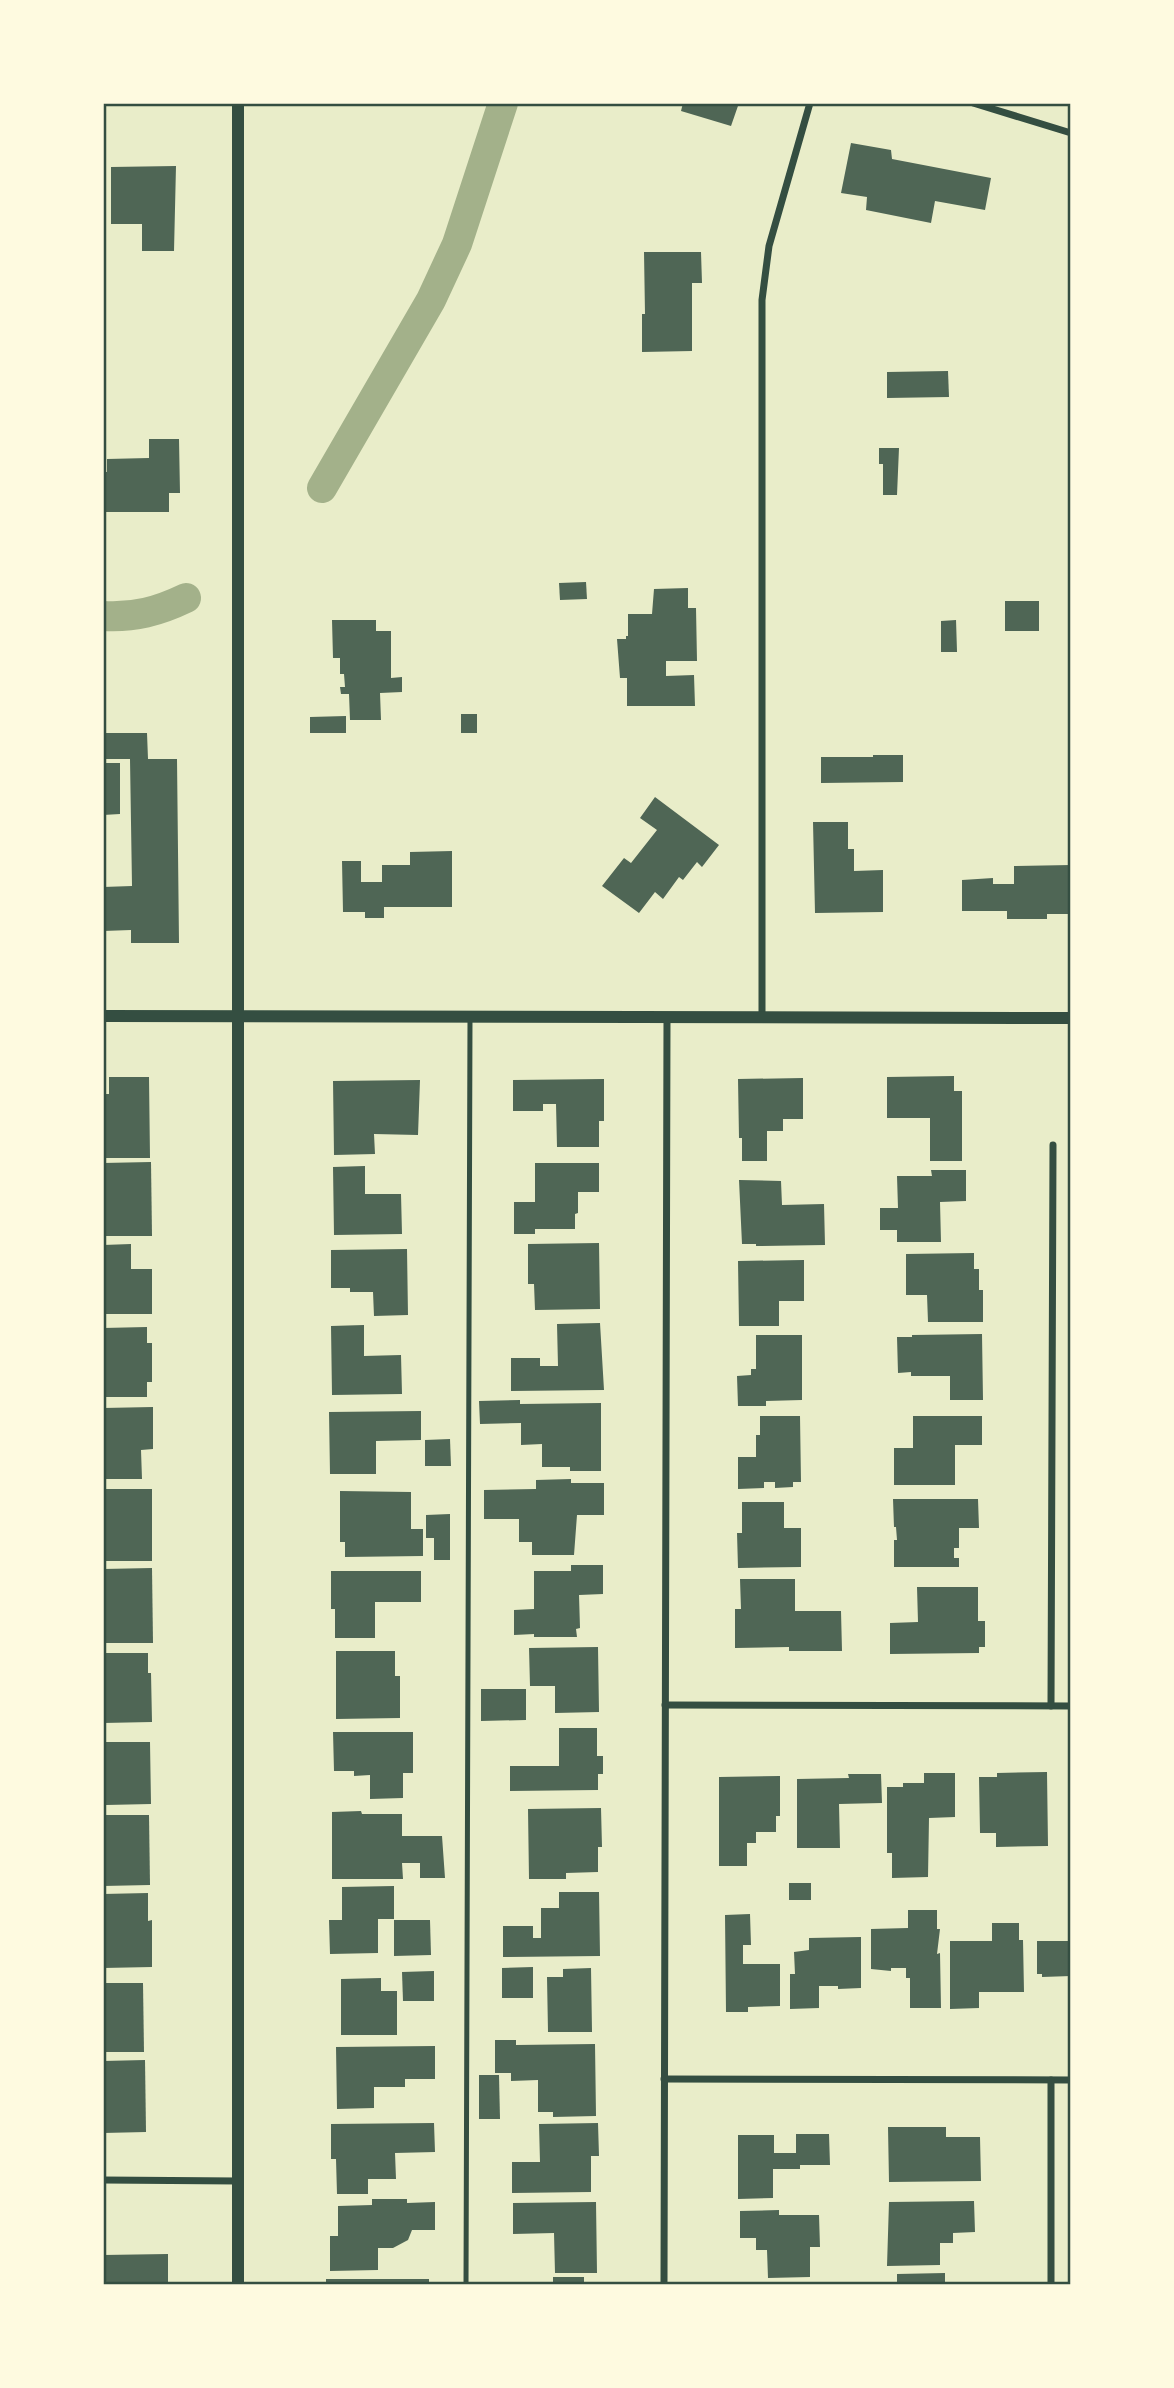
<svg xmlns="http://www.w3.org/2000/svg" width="1174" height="2388" font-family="'Roboto Condensed',sans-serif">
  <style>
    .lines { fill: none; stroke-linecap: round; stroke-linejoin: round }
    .canal { stroke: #a3b18a; stroke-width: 30 }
    .building { fill: #4f6655 }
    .service { stroke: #344e41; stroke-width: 5 }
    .minor { stroke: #344e41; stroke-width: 7 }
    .tertiary { stroke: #344e41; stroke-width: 12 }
    .neatline { fill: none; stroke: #344e41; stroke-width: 2.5 }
  </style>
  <rect width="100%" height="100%" fill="#e9edc9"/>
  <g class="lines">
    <g class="canal">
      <polyline points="322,488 431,300 457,244 503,103"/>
      <path d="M103,616c31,2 56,-5 83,-18"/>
    </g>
  </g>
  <g class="building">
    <polygon points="683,103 739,103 731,126 681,111"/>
    <polygon points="851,143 891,150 892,159 991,178 985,210 935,201 931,223 866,210 867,197 841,193"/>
    <polygon points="176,166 174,251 142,251 142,224 111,224 111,167"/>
    <polygon points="644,252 701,252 702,283 692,283 692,351 642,352 642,314 645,314"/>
    <polygon points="948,371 949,397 887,398 887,372"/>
    <polygon points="149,439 179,439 180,493 169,493 169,512 103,512 103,472 107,472 107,459 149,458"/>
    <polygon points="879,448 899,448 897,495 883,495 883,464 879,464"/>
    <polygon points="586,582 587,599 560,600 559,583"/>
    <polygon points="688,588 688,608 696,608 697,661 666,661 666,676 694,675 695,706 627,706 627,678 620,678 617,639 626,639 626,636 628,636 628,614 652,614 654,589"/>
    <rect x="1005" y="601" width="34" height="30"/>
    <polygon points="332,620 376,620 376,631 391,631 391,678 402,677 402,692 380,693 381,720 350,720 349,694 341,694 340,687 345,687 344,674 340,674 340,658 333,658"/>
    <polygon points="956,620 957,652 941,652 941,621"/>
    <rect x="461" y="714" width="16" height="19"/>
    <polygon points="346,716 346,733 310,733 310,717"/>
    <polygon points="103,733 147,733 148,759 177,759 179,943 131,943 131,930 103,931 103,887 132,886 130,759 103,759"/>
    <polygon points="873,755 903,755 903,782 821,783 821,757 873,757"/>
    <polygon points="103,763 120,763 120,814 103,815"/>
    <polygon points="655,797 719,845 702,867 697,862 683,880 679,877 663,899 655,892 639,913 602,886 624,858 631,863 657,830 640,818"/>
    <polygon points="813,822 848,822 848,849 854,849 854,871 883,870 883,912 815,913"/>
    <polygon points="452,851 452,907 384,907 384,918 365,918 365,912 343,912 342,861 361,861 361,882 382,882 382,865 410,865 410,852"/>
    <polygon points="1071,865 1071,914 1047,914 1047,919 1007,919 1007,911 962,911 962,880 993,878 993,884 1014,884 1014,866"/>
    <polygon points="954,1076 954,1091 962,1091 962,1161 930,1161 930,1118 887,1118 887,1077"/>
    <polygon points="109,1077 149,1077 150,1158 106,1158 105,1094 109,1094"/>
    <polygon points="803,1078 803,1119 783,1119 783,1131 767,1131 767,1161 742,1161 742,1138 739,1138 738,1079"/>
    <polygon points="604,1079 604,1121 599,1121 599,1147 557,1147 556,1104 543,1104 543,1111 513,1111 513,1080"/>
    <polygon points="420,1080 418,1135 374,1134 375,1154 334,1155 333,1081"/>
    <polygon points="151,1162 152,1236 103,1236 103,1163"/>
    <polygon points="535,1163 599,1163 599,1192 578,1192 578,1213 575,1214 575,1229 535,1229 535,1234 514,1234 514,1202 535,1202"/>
    <polygon points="365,1166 365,1194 401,1194 402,1234 334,1235 333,1167"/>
    <polygon points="931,1170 966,1170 966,1201 940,1202 941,1242 897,1242 897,1230 880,1230 880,1208 898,1208 897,1176 932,1176"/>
    <polygon points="739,1180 781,1181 782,1205 824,1204 825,1245 756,1246 756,1244 742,1244"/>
    <polygon points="599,1243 600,1309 535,1310 534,1284 528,1284 528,1244"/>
    <polygon points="131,1244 131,1269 152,1269 152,1314 103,1314 103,1245"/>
    <polygon points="407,1249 408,1315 374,1316 373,1292 350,1292 350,1288 331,1288 331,1250"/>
    <polygon points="974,1253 974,1269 979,1269 979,1290 983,1290 983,1322 928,1322 927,1295 906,1295 906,1254"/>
    <polygon points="804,1260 804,1301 779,1301 779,1326 739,1326 738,1261"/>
    <polygon points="600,1323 604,1390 511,1391 511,1358 540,1358 540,1366 558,1366 557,1324"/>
    <polygon points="364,1325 364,1356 401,1355 402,1394 332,1395 331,1326"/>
    <polygon points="147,1327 147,1343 152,1343 152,1382 147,1382 147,1397 103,1397 103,1328"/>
    <polygon points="982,1334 983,1400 950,1400 950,1376 911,1376 911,1372 898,1373 897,1337 912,1337 912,1335"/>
    <polygon points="756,1335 802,1335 802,1400 766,1401 766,1406 738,1406 737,1376 751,1375 751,1369 756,1369"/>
    <polygon points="520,1400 520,1404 601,1403 601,1471 570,1471 570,1467 542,1467 542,1444 521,1445 521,1423 480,1424 479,1401"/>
    <polygon points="153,1407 153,1449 141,1450 142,1479 103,1479 103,1408"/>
    <polygon points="421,1411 421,1440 376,1441 376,1474 330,1474 329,1412"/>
    <polygon points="760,1416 800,1416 801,1482 793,1482 793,1487 775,1488 775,1482 764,1482 764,1488 738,1489 738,1457 756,1457 756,1435 760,1435"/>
    <polygon points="913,1416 982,1416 982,1445 955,1445 955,1485 894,1485 894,1448 913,1448"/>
    <polygon points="450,1439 451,1466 425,1466 425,1440"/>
    <polygon points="571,1479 571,1483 604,1483 604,1515 577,1515 574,1555 532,1555 532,1542 519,1542 519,1519 484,1519 484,1490 536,1489 536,1480"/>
    <rect x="103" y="1489" width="49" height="72"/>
    <polygon points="340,1491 411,1492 411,1529 423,1529 423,1556 345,1557 345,1542 340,1542"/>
    <polygon points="893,1499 978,1499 979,1528 959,1528 959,1548 954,1548 954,1558 959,1558 959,1567 894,1567 894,1540 897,1540 896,1527 894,1527"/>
    <polygon points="742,1502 784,1502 784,1528 801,1528 801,1567 738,1568 737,1533 742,1533"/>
    <polygon points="450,1514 450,1560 434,1560 434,1538 426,1538 426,1515"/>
    <polygon points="571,1565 603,1565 603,1594 579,1595 580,1628 576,1629 577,1637 534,1637 534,1634 514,1635 514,1610 534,1609 534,1571 571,1571"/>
    <polygon points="152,1568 153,1643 103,1643 103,1569"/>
    <polygon points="331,1571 421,1571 421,1602 375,1602 375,1638 335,1638 335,1609 331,1609"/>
    <polygon points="740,1579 795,1579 795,1611 841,1611 842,1651 789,1651 789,1647 735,1648 735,1609 741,1609"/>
    <polygon points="917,1587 978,1587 978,1621 985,1621 985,1647 979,1647 979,1653 890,1654 890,1623 918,1622"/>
    <polygon points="598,1647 599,1712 555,1713 555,1686 530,1686 529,1648"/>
    <polygon points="336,1651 395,1651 395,1676 400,1676 400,1718 336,1719"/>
    <polygon points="103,1653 148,1653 148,1673 151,1673 152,1722 103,1723"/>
    <polygon points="481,1689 526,1689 526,1720 481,1721"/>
    <polygon points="559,1728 597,1728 597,1756 603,1756 603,1774 598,1774 598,1790 510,1791 510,1766 559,1766"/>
    <polygon points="333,1732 413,1732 413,1773 403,1773 403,1798 370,1799 370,1775 354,1776 354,1771 334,1771"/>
    <polygon points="103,1742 150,1742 151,1804 106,1805 106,1784 103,1784"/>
    <polygon points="1047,1772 1048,1846 996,1847 996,1833 980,1833 979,1777 997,1777 997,1773"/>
    <polygon points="924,1773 955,1773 955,1817 929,1818 928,1877 892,1878 892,1853 887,1853 887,1787 903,1787 903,1783 924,1783"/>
    <polygon points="848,1774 881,1774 882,1803 839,1804 840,1848 797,1848 797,1779 849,1778"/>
    <polygon points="780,1776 780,1816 776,1816 776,1832 756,1832 756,1843 747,1843 747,1866 719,1866 719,1777"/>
    <polygon points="601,1808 602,1847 598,1847 598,1872 566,1873 566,1879 529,1879 528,1809"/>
    <polygon points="361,1811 362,1814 402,1814 402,1836 442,1836 445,1878 420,1878 420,1863 402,1863 403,1879 332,1879 332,1812"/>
    <polygon points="106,1815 149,1815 150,1885 103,1886"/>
    <rect x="789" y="1883" width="22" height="17"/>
    <polygon points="394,1886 394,1919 378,1919 378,1953 330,1954 329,1920 342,1920 342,1887"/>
    <polygon points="559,1892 599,1892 600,1956 503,1957 503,1926 533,1926 533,1938 541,1938 541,1908 559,1908"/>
    <polygon points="148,1893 148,1921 152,1920 152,1967 103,1968 103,1894"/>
    <polygon points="908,1910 937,1910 937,1929 940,1929 937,1954 940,1953 941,2008 910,2008 910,1978 906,1978 906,1968 891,1968 891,1971 871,1969 871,1929 908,1928"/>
    <polygon points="750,1914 751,1945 743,1945 743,1964 780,1964 780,2006 748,2007 748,2012 726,2012 725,1915"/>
    <polygon points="394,1920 430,1920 431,1955 394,1956"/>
    <polygon points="992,1923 1019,1923 1019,1940 1023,1940 1024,1992 979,1992 979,2008 950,2009 950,1941 992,1941"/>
    <polygon points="861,1937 861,1988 838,1989 838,1986 819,1986 819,2008 790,2009 790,1974 795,1974 794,1952 809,1950 809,1938"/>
    <polygon points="1037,1941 1071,1941 1071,1976 1042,1977 1042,1974 1037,1974"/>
    <polygon points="533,1967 533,1998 502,1998 502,1968"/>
    <polygon points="591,1968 592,2032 548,2032 547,1977 563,1977 563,1969"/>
    <polygon points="434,1971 434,2001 403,2001 402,1972"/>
    <polygon points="381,1978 381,1991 397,1991 397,2035 341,2035 341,1979"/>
    <polygon points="103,1983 143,1983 144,2052 103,2052"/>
    <polygon points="495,2040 516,2040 516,2045 595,2044 596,2116 553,2117 553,2112 538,2112 538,2080 511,2081 511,2073 495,2073"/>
    <polygon points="435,2046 435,2079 405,2079 405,2087 374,2087 374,2108 337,2109 336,2047"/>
    <polygon points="145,2060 146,2132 103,2133 103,2061"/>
    <polygon points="479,2075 499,2075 500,2119 479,2119"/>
    <polygon points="434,2123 435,2152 395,2153 396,2179 368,2179 368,2194 337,2194 336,2159 331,2159 331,2124"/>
    <polygon points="598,2123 599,2156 591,2156 591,2192 512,2193 512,2162 540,2162 539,2124"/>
    <polygon points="888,2127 946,2127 946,2137 980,2137 981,2181 889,2182"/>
    <polygon points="796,2134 829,2134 830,2165 800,2165 800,2169 773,2169 773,2198 738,2199 738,2135 774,2135 774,2153 796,2153"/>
    <polygon points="372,2199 407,2199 407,2203 435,2202 435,2230 412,2230 408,2240 393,2248 378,2248 378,2270 330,2271 330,2236 338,2236 338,2206 372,2205"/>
    <polygon points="974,2201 975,2232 953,2233 953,2243 940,2243 940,2265 887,2266 889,2202"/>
    <polygon points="596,2202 597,2273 555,2273 554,2233 513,2234 513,2203"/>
    <polygon points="779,2210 779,2215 819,2215 820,2247 810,2247 810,2277 768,2278 767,2250 756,2250 756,2238 740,2238 740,2211"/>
    <polygon points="168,2254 168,2285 119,2285 119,2282 103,2282 103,2255"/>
    <polygon points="945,2273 945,2285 897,2285 897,2274"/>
    <rect x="553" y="2277" width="31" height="8"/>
    <rect x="326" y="2279" width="103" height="6"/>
  </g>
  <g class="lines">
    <polyline class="service" points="466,2285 470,1017"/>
    <g class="minor">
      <polyline points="973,103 1071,133"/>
      <polyline points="762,1017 762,300 769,246 810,103"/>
      <polyline points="665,1705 1071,1706"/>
      <polyline points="1051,1706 1053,1145"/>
      <polyline points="664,2079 1071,2080"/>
      <polyline points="103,2180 238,2181"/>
      <polyline points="664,2285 667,1017"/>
      <polyline points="1051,2285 1051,2080"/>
    </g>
    <g class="tertiary">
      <polyline points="103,1016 1071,1018"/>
      <polyline points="238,2285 238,103"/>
    </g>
  </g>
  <rect width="1174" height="2388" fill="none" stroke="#fefae0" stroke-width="210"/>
  <rect x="105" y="105" width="964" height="2178" class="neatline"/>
</svg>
